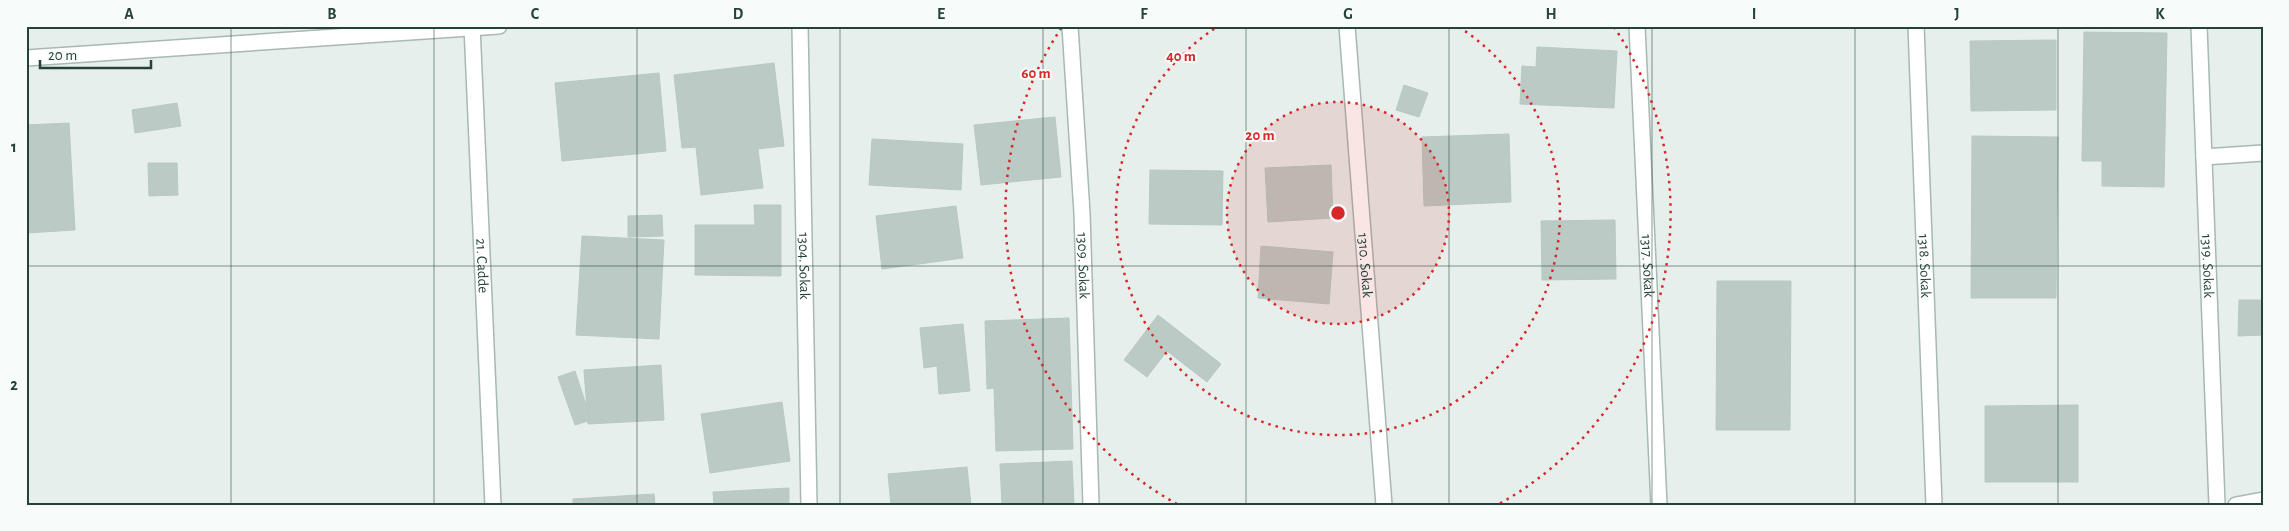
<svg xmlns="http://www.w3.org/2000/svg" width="2289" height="531" font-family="'Alegreya Sans',sans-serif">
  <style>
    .building { fill: #bbcac4; stroke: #b8c9c2 }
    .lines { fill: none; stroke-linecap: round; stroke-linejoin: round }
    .minor-casing { stroke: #a8b8b2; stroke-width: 18 }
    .minor { stroke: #fff; stroke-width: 15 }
    .grid { fill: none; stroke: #24423a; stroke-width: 1; stroke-opacity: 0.55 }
    .ring { fill: none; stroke: #d62828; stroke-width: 2.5; stroke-dasharray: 2.5 5 }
    .labels { text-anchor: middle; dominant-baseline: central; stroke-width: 4; stroke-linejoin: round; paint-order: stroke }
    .street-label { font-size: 15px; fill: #24423a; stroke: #f7fbf9 }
    .centre { fill: #d62828; stroke: #f7fbf9; stroke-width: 2.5 }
    .ring-label { font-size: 15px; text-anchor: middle; font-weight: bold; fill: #d62828; stroke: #f7fbf9; stroke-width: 4; stroke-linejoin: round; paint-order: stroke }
    .neatline { fill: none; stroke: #24423a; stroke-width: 2 }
    .grid-label { font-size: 16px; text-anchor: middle; font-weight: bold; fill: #24423a }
  </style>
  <rect width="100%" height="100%" fill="#e6efeb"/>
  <g class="building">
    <polygon points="2084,32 2167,33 2164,187 2102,186 2102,161 2082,161"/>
    <polygon points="2056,40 2056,110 1971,111 1970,41"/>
    <polygon points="1537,47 1617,51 1614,108 1520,104 1522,66 1536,67"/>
    <polygon points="774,63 784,146 758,149 763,188 701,195 696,147 682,148 674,75"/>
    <polygon points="659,73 666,151 562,161 555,83"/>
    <polygon points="1404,85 1428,93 1419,117 1396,110"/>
    <polygon points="177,103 181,126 135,133 132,110"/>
    <polygon points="1055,117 1061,177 981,185 974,125"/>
    <polygon points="69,123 75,230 26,233 26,125"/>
    <polygon points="1509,134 1511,202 1424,206 1422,137"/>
    <polygon points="1972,136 2058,137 2056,298 1971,298"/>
    <polygon points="872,139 963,144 961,190 869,185"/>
    <polygon points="148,163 177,163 178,195 149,196"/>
    <polygon points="1331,165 1333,218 1268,222 1265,168"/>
    <polygon points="1150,170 1223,171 1222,225 1149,224"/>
    <polygon points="754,205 781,205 781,276 695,275 695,225 755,225"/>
    <polygon points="956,206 963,258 882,269 876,216"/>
    <polygon points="662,215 663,236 628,237 628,216"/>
    <polygon points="1615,220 1616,279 1542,280 1541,221"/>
    <polygon points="582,236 664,240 659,339 576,335"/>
    <polygon points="1261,246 1333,252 1329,304 1258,298"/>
    <polygon points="1717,281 1791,281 1790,430 1716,430"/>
    <polygon points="2239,300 2263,300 2263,335 2238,336"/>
    <polygon points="1158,315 1221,364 1207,382 1167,351 1147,377 1124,360"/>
    <polygon points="1069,318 1073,449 996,451 994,388 987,389 985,321"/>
    <polygon points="963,324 970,391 939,394 937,366 924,368 920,328"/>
    <polygon points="661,365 664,420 588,424 584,370"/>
    <polygon points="575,371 591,420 575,425 558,377"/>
    <polygon points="782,402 790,461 710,473 701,414"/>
    <polygon points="2078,405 2078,482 1985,482 1985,406"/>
    <polygon points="1072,461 1074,505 1002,505 1000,464"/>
    <polygon points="967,467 971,505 891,505 888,474"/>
    <polygon points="789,488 789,505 714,505 713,492"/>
    <polygon points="654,494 655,505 573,505 573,499"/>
  </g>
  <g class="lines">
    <g class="minor-casing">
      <g id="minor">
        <path id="s1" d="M472,26l21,479"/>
        <path id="s2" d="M800,26l9,479"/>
        <path id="s3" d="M1070,26l12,187 9,292"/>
        <path id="s4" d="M1347,26l37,479"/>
        <path id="s5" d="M1637,26l22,479"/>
        <path id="s6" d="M1916,26l18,479"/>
        <path id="s7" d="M2199,26l18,479"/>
        <polyline points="26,58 499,26"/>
        <polyline points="2204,157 2263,153"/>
        <polyline points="2236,505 2263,500"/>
      </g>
    </g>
    <use href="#minor" class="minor"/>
  </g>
  <path class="grid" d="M231,26v479M434,26v479M637,26v479M840,26v479M1043,26v479M1246,26v479M1449,26v479M1652,26v479M1855,26v479M2058,26v479M26,266h2237"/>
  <circle cx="1338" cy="213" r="111" fill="#d62828" fill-opacity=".12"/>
  <g class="ring">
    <circle cx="1338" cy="213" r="111"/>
    <path d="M1459 27A222 222 0 1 1 1217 27"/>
    <path d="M1177 504A333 333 0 0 1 1062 27M1614 27A333 333 0 0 1 1499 504"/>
  </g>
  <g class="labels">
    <g class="street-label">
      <text stroke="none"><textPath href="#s1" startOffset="240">21. Cadde</textPath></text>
      <text stroke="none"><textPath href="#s3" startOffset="240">1309. Sokak</textPath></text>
      <text stroke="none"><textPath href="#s7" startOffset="240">1319. Sokak</textPath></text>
      <text stroke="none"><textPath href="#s2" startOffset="240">1304. Sokak</textPath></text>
      <text stroke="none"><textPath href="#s4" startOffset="240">1310. Sokak</textPath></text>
      <text stroke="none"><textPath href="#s5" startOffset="240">1317. Sokak</textPath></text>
      <text stroke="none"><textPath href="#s6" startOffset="240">1318. Sokak</textPath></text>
    </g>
  </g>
  <circle cx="1338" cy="213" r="8" class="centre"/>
  <g class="ring-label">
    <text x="1181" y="61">40 m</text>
    <text x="1036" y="78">60 m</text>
    <text x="1260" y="140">20 m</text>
  </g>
  <rect width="2289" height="531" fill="none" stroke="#f7fbf9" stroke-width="55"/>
  <path d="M40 60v8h111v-8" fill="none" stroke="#24423a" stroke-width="2.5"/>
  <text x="48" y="60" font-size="15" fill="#24423a" stroke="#f7fbf9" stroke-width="4" paint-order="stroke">20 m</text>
  <rect x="28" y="28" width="2234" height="476" class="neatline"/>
  <g class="grid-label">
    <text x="129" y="19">A</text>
    <text x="332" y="19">B</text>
    <text x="535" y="19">C</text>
    <text x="738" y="19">D</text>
    <text x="941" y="19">E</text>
    <text x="1144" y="19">F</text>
    <text x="1348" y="19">G</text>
    <text x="1551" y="19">H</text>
    <text x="1754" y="19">I</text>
    <text x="1957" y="19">J</text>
    <text x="2160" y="19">K</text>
    <text x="14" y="152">1</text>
    <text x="14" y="390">2</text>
  </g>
</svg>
